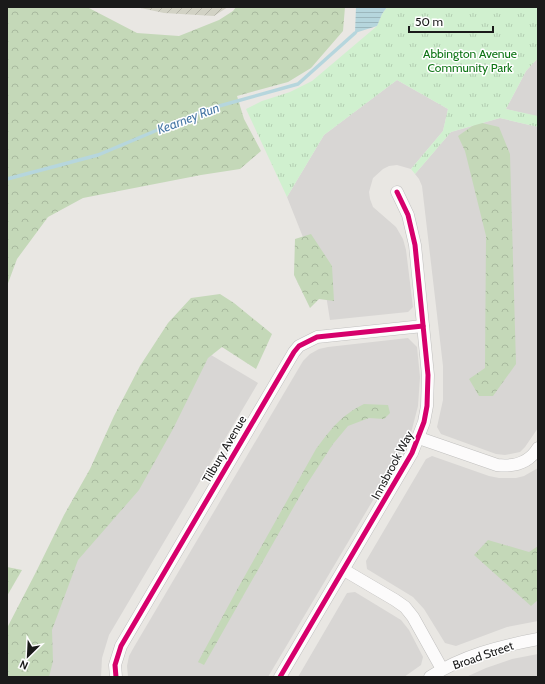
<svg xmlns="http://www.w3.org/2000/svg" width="545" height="684" font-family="Cabin,sans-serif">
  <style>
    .residential { fill: #d8d6d4 }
    .construction { fill: url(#construction-furrows) }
    .forest { fill: url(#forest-crowns) }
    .park { fill: url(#park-tufts) }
    .water { fill: url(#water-rules) }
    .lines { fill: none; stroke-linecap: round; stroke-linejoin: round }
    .stream { stroke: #b6d6dd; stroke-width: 3.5 }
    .minor-casing { stroke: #c1c0bf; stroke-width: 13 }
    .minor { stroke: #fcfbfb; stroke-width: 12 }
    .cycleway-casing { stroke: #fff; stroke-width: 8 }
    .cycleway { stroke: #d6006c; stroke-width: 5 }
    .labels { text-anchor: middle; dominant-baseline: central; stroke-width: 3; stroke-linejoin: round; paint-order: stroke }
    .park-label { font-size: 12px; fill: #0d7414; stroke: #fff }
    .street-label { font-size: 12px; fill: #1a1a1a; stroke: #fff }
    .water-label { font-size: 13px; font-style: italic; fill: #4a7aa7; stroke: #fff }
  </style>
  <defs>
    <pattern id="construction-furrows" width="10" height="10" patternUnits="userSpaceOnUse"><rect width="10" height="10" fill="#d2d2c5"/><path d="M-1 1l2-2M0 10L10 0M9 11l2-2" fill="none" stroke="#b4b4a9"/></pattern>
    <pattern id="forest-crowns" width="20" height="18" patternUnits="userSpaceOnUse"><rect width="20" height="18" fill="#c4d8b8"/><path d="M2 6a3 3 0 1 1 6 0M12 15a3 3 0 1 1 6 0" fill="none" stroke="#a8b99e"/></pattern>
    <pattern id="park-tufts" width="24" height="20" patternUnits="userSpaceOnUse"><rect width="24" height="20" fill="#d0f0cf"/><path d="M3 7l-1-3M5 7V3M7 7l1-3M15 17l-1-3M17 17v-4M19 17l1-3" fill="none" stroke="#b2cdb1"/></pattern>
    <pattern id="water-rules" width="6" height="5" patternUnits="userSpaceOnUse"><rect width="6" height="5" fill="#b6d6dd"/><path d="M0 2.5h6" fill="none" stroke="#9cb7bd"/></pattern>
  </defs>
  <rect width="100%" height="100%" fill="#e9e7e3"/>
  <g class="residential">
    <polygon points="538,58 538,117 506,109 526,71"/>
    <polygon points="397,80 448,109 443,131 411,169 397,165 389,166 383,169 373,178 369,192 370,199 373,207 396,227 403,239 406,250 413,307 408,312 330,320 326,295 287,197 324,135"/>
    <polygon points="500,118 538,127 538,428 525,447 520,452 505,455 496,454 441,434 437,427 443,400 443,366 422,186 419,179 415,174 451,132"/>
    <polygon points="408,338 417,347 420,377 418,406 411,433 398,458 268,677 128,677 127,666 129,656 134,647 303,361 310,354 319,349 328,347"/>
    <polygon points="196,346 258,383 109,635 102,658 101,677 7,677"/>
    <polygon points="432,456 489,476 499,478 516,478 524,476 538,468 538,621 507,627 456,646 445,643 424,609 413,597 367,569 366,561 426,459"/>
    <polygon points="355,592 401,620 409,630 423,657 421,665 404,677 298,677 347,593"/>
    <polygon points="538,654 538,677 466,677 486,668 512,659"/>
  </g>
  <polygon class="construction" points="136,7 228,7 214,16 164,13"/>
  <g class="forest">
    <polygon points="7,7 87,7 137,33 179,36 219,20 233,11 236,7 345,7 343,31 311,68 288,82 237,96 244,119 261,151 240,169 201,175 83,198 48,217 17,259 7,286"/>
    <polygon points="478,122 499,127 510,154 516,364 493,396 479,396 469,379 485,368 486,236 465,151 458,136"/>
    <polygon points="311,234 332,266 334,301 319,299 310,308 294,275 295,239"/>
    <polygon points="220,294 234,303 272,334 256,369 222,347 208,358 173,429 139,490 78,560 52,630 53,661 49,677 7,677 7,628 36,572 64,515 90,469 114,416 140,366 168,323 191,298"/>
    <path d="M364,404l24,1 2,8 -6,6 -15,-1 -21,8 -15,18 -28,43 -101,178 -6,-3 40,-74 78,-139c16,-21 24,-33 48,-45z"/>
    <polygon points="488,540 529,552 538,546 538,600 531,606 474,555"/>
    <polygon points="7,567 22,570 7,596"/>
  </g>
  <polygon class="park" points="387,7 538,7 538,58 526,71 506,109 538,116 538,127 500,118 451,132 415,174 411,169 443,131 448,109 397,80 324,135 287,197 246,109 262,101 290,92 312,81 377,26 382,14"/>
  <polygon class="water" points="356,7 387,7 382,14 377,26 355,33"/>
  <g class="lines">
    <polyline class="stream" points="7,179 98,155 205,110 298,84 355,33"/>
    <g class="minor-casing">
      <g id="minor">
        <path d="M419,438l78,27c17,2 32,-2 41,-17"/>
        <polyline points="344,570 395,600 405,607 413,617 442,669"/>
        <polyline points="116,677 115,665 121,646 294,352 299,346 317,337 423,326"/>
        <polyline points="280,677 412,453 424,422 427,406 428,375 415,245 408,215 397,192"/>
        <path d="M430,677c32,-21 70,-31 108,-38"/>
      </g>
    </g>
    <use href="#minor" class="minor"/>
    <g class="cycleway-casing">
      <g id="cycleway">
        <polyline points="116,677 115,665 121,646 294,352 299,346 317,337 423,326"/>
        <polyline points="280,677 412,453 424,422 427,406 428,375 415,245 408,215 397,192"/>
      </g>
    </g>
    <use href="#cycleway" class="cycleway"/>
  </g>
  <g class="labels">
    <g class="park-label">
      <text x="470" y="53">Abbington Avenue<tspan x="470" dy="14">Community Park</tspan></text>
    </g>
    <g class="street-label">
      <text transform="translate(224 449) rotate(-60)">Tilbury Avenue</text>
      <text transform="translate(392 465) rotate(-62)">Innsbrook Way</text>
      <text transform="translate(483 655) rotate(-19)">Broad Street</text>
    </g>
    <g class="water-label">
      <text transform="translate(188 118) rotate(-21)">Kearney Run</text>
    </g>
  </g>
  <rect width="545" height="684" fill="none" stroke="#1a1a1a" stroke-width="16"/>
  <g transform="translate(28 656) rotate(204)" stroke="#ffffff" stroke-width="3" paint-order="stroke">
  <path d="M0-3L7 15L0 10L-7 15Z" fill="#1a1a1a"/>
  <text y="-6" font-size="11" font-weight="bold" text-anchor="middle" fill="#1a1a1a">N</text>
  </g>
  <path d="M409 26v6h84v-6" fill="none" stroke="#1a1a1a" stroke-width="2"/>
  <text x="415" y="26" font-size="12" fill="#1a1a1a" stroke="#ffffff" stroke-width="3" paint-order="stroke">50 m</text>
</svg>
